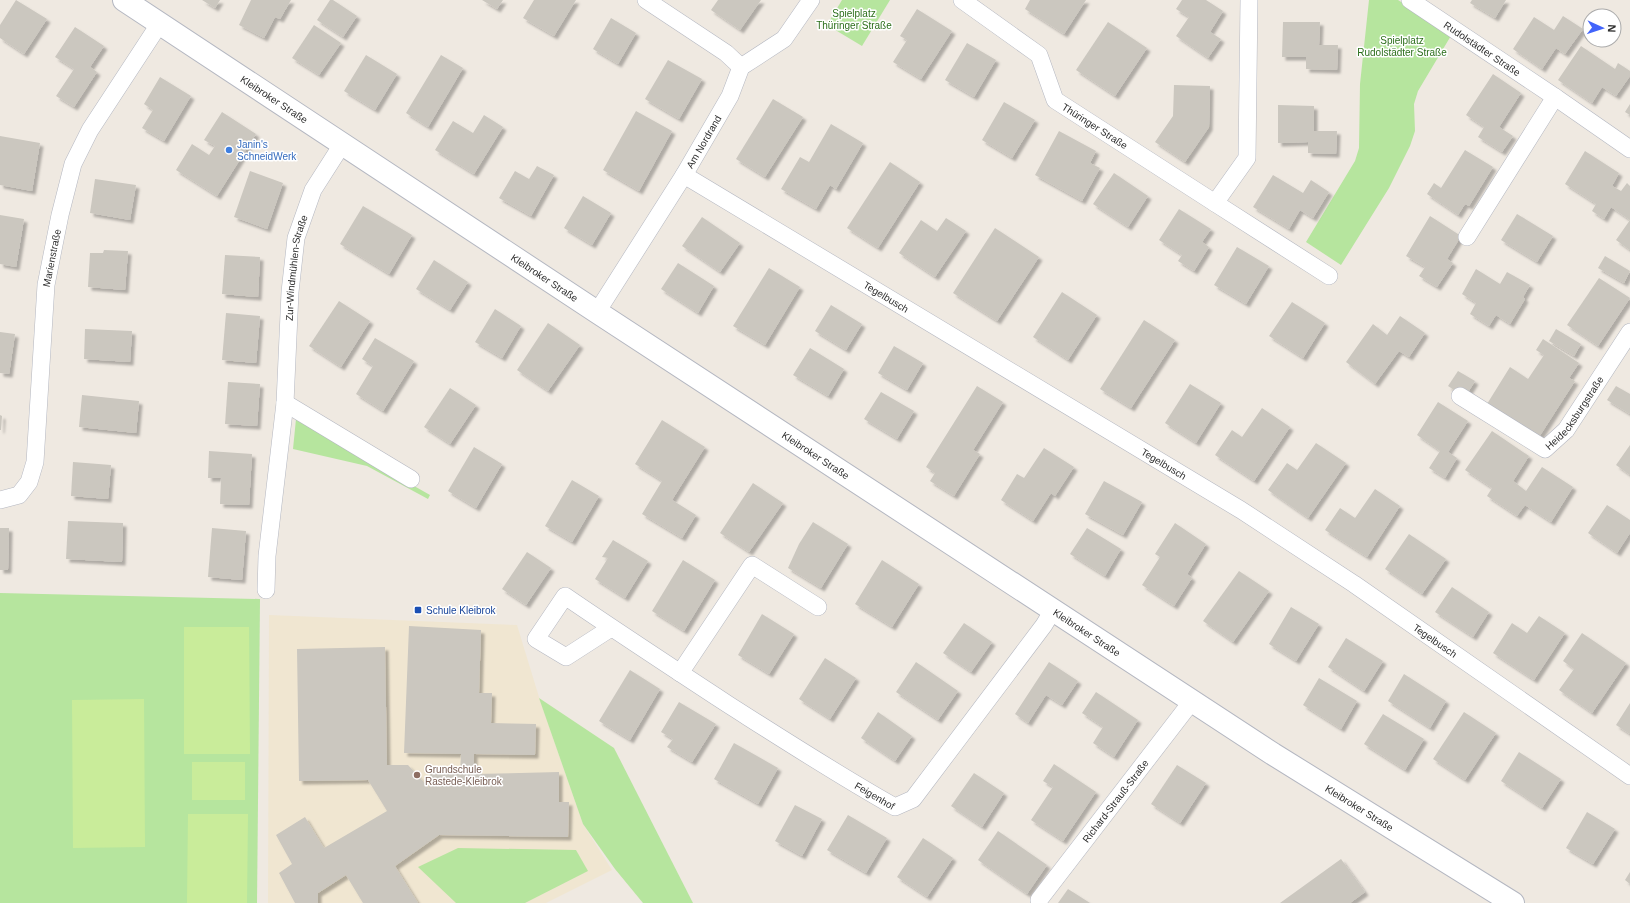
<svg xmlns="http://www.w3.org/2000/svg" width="1630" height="903" font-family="Arial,sans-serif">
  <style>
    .education { fill: #f0e6d1 }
    .green { fill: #b6e59e }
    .pitch { fill: #c9ec9a }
    .building { fill: #cbc7bf; filter: url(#shadow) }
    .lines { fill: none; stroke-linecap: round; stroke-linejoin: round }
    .street-casing { stroke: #b4b7c1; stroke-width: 18 }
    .secondary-casing { stroke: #b4b7c1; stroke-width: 24 }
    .street { stroke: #fff; stroke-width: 17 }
    .secondary { stroke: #fff; stroke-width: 22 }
    .shop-dot { fill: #3f7fe0; stroke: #fff; stroke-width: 1.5 }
    .transit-dot { fill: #1a4fb4; stroke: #fff; stroke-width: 1.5 }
    .education-dot { fill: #8d6e63; stroke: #fff; stroke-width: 1.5 }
    .labels { text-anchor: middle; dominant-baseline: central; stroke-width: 3; stroke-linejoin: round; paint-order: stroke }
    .park-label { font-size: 10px; fill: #2c6e1b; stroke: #fff }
    .street-label { font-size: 10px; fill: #2e2e2e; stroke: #fff }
    .shop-label { font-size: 10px; fill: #366cbe; stroke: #fff; text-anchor: start }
    .transit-label { font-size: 10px; fill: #164399; stroke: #fff; text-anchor: start }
    .education-label { font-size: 10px; fill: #785e54; stroke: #fff; text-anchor: start }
  </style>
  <defs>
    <filter id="shadow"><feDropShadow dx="3.5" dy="3.5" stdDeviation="1" flood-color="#0004"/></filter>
  </defs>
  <rect width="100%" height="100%" fill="#efe9e1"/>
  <polygon class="education" points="269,615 517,625 539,697 583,824 612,870 546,903 268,903"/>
  <g class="green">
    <polygon points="842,0 890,0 862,46 827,25"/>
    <polygon points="1369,0 1398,0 1452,34 1418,91 1414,104 1415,131 1410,146 1389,188 1341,265 1306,242 1355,161 1359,148 1360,84"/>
    <polygon points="296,419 430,495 428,499 367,466 293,449"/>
    <polygon points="0,593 260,599 257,903 0,903"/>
    <polygon points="539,698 614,748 693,903 643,903 615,869 583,824"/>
    <polygon points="458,848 576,850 588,871 525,903 456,903 418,867"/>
  </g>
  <g class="pitch">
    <polygon points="184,627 249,627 250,754 184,754"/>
    <polygon points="144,699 145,847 73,848 72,700"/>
    <rect x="192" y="762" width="53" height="38"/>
    <polygon points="188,814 248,814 247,903 187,903"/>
  </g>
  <g class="building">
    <polygon points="16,0 47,19 24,54 0,38 0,25"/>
    <polygon points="202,0 220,0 215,8"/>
    <polygon points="251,0 291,0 280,19 275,17 264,38 239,25"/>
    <polygon points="330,0 333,0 357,16 343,37 317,20"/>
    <polygon points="482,0 503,0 497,9"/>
    <polygon points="534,0 576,0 554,36 523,18"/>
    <polygon points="718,0 761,0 740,30 711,10"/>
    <polygon points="1030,0 1086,0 1064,34 1025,9"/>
    <polygon points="1182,0 1206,0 1223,11 1210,32 1221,39 1208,58 1176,36 1189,17 1176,9"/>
    <polygon points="1472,0 1506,0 1495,18 1470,3"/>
    <polygon points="917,9 952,31 921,79 893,62 907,40 900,36"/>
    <polygon points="1563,16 1583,29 1565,54 1556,48 1542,69 1513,49 1534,17 1554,30"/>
    <polygon points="611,18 636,33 618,64 593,49"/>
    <polygon points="1108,22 1147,48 1115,96 1076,70"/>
    <polygon points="1283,22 1320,22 1319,45 1338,45 1337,70 1306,69 1306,57 1282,57"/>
    <polygon points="314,25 341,43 319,75 292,58"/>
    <polygon points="75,27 104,46 90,67 97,72 74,107 56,96 74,69 55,57"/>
    <polygon points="967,43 996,60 974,97 945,80"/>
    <polygon points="1581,46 1615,69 1618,63 1630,71 1630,76 1616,96 1602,87 1592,103 1558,80"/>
    <polygon points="366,55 397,74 375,110 344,91"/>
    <polygon points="441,55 463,68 428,127 406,113"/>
    <polygon points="668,60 702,79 679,119 645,99"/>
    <polygon points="1493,74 1521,93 1499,127 1513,136 1502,152 1478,137 1484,127 1466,115"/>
    <polygon points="160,77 191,96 164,141 142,128 153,110 144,104"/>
    <polygon points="1174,85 1210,86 1209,127 1185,162 1155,142 1173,116"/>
    <polygon points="773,99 803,117 765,177 736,159"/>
    <polygon points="1004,102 1035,120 1012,158 982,140"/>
    <polygon points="1630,104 1630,115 1625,112"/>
    <polygon points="1278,105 1314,106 1314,131 1337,131 1336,154 1308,153 1308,142 1278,143"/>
    <polygon points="636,111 672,131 639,191 603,170"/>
    <polygon points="222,112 256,134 217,196 176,170 192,144 209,155 215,146 204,140"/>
    <polygon points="484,115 503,127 474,174 435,150 453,121 473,133"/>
    <polygon points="831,124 863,143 836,189 830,185 816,209 781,189 800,157 809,162"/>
    <polygon points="1059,131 1096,151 1090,163 1100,168 1082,201 1035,175"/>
    <polygon points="0,136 40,143 32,191 0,185"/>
    <polygon points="1465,150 1493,167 1469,206 1465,204 1458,215 1427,194 1434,183 1441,188"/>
    <polygon points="1585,151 1619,173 1612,186 1621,191 1627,183 1630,186 1630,250 1616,240 1630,220 1611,207 1604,219 1592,211 1596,204 1565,184"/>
    <polygon points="890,162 920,182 878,248 847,228"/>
    <polygon points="537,166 554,175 531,216 499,198 515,171 529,179"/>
    <polygon points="250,171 283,183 267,229 234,217"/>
    <polygon points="1114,173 1148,196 1128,227 1093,204"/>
    <polygon points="1273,175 1303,193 1311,180 1329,192 1313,218 1300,210 1289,229 1253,207"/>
    <polygon points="95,179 136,185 130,220 90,213"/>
    <polygon points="583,196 611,213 592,245 564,228"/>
    <polygon points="363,206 412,235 389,274 340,244"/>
    <polygon points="1179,209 1211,229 1202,242 1209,247 1194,271 1178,261 1182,255 1159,240"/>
    <polygon points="1517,214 1553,236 1537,262 1501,240"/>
    <polygon points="0,215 24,219 16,267 0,264"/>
    <polygon points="1430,216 1461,236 1447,259 1453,263 1437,287 1419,276 1425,267 1406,256"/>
    <polygon points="702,217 740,243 720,272 682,246"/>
    <polygon points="946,218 966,231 935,277 899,253 921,220 937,231"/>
    <polygon points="995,228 1039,257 997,321 953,293"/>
    <polygon points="1237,247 1269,266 1246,304 1214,285"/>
    <polygon points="104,250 128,251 125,290 88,287 90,253 103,253"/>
    <polygon points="225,255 260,257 258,297 222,294"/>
    <polygon points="1605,256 1630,271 1624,283 1598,268"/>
    <polygon points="434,260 468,282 450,310 416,289"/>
    <polygon points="678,263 714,286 698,313 661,289"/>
    <polygon points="769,268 800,287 765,345 733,326"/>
    <polygon points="1476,269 1500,284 1507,272 1530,285 1523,297 1525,299 1510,324 1496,315 1489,326 1470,314 1476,303 1462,294"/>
    <polygon points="1599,278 1630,298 1598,346 1567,325"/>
    <polygon points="1062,292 1097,315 1068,360 1033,337"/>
    <polygon points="339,301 370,321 341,367 309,346"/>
    <polygon points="1292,302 1325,323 1303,358 1269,336"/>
    <polygon points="831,305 862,324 846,350 815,331"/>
    <polygon points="495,309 521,326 502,358 475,342"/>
    <polygon points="226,313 260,316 256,363 222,360"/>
    <polygon points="1400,316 1425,333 1409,357 1399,351 1375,384 1346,362 1373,324 1387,335"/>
    <polygon points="1144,320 1175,340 1131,408 1100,389"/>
    <polygon points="548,323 580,345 548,391 517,370"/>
    <polygon points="85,329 132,331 130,362 84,359"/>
    <polygon points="1556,329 1581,344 1574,356 1549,341"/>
    <polygon points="0,332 15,334 9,374 0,373"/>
    <polygon points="375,338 414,361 383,411 356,394 373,366 362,359"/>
    <polygon points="1543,339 1579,363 1569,378 1575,381 1539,437 1487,404 1510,367 1528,379 1544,355 1536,350"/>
    <polygon points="894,346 923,363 907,390 878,373"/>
    <polygon points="810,348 844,369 828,396 793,375"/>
    <polygon points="1458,371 1475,381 1465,397 1448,386"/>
    <polygon points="228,382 260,384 257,426 225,424"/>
    <polygon points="1190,384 1221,403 1196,443 1165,423"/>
    <polygon points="977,386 1003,402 973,450 980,454 954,496 930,481 935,473 926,467"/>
    <polygon points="1616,386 1630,394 1630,414 1607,400"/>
    <polygon points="450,388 476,405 450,444 424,427"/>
    <polygon points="881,392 914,411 897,439 864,419"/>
    <polygon points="82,395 139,401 136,433 79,427"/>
    <polygon points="1438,402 1468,421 1448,452 1457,458 1445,478 1429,468 1440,451 1417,435"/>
    <polygon points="1262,408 1290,427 1254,481 1215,455 1232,430 1242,437"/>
    <polygon points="0,415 2,416 1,430 0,430"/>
    <polygon points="662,420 705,447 672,500 696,515 682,538 642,514 662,481 635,464"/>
    <polygon points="1492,431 1529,456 1513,481 1526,491 1542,467 1573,487 1551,522 1525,505 1517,516 1487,496 1492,488 1465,470"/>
    <polygon points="1316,443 1346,463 1308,518 1268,490 1287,463 1297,470"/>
    <polygon points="1630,445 1630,475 1616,465"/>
    <polygon points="474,447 502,464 476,508 448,491"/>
    <polygon points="1044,448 1074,467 1055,496 1051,493 1033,521 1001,500 1017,474 1024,478"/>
    <polygon points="209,451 252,454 249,505 220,504 221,478 208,478"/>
    <polygon points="73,462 111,465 108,499 71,496"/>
    <polygon points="572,480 599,496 572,542 545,526"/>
    <polygon points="1104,481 1142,502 1123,535 1085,514"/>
    <polygon points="753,483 783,503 749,552 720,533"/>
    <polygon points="1375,489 1400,506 1367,557 1325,530 1340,508 1355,518"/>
    <polygon points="1607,505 1630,520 1630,533 1617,553 1588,533"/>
    <polygon points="68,521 123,523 122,562 66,559"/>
    <polygon points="813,522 848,544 821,588 788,568 799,544"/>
    <polygon points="1175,523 1206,544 1187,574 1192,578 1174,606 1142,585 1160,557 1155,554"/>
    <polygon points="0,528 9,528 8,570 0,570"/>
    <polygon points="212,528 246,531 242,580 208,577"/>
    <polygon points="1087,528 1121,549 1105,576 1070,554"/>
    <polygon points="1409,534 1446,559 1422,594 1385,569"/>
    <polygon points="613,540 648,561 625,598 595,579 608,558 602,557"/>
    <polygon points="527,552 551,568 526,605 502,589"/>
    <polygon points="683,560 715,580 684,631 652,611"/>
    <polygon points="882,560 919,584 892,627 855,604"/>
    <polygon points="1239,571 1269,591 1233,642 1203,621"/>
    <polygon points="1452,587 1489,612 1473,637 1435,612"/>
    <polygon points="1291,607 1319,624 1296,661 1269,644"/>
    <polygon points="762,614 794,634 769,674 738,655"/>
    <polygon points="1539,616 1565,633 1534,680 1493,653 1512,623 1527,633"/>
    <polygon points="964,623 992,642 971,672 943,653"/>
    <polygon points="409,626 481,630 479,693 492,693 491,723 536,724 535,755 474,754 474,774 559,772 559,802 569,802 568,837 439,835 395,866 418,903 363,903 346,875 318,893 318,903 295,903 279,873 292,864 276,835 305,817 324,848 387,811 368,780 299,781 297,649 385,647 387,765 408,765 429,788 430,773 460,773 461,754 404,753"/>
    <polygon points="1582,633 1626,663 1592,713 1559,690 1574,669 1563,661"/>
    <polygon points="1346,638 1383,661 1364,691 1328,667"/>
    <polygon points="825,658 856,678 830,719 799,699"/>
    <polygon points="916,662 958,691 938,720 896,692"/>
    <polygon points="1049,662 1078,681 1062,705 1046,695 1028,723 1015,714"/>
    <polygon points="630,670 660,689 630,740 599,721"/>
    <polygon points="1404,674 1446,701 1430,728 1388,701"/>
    <polygon points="1319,678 1357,701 1341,729 1303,705"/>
    <polygon points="1096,692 1138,720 1114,757 1093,743 1103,727 1082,713"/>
    <polygon points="679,702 716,724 692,762 667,747 673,739 661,732"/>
    <polygon points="1630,703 1630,734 1616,725"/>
    <polygon points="878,712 912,736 895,761 861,738"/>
    <polygon points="1464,712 1496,733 1465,780 1433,759"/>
    <polygon points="1383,714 1424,739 1405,770 1364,744"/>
    <polygon points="734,743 778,768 758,804 714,779"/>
    <polygon points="1519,752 1561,779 1542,808 1501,781"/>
    <polygon points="1054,764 1096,792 1063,841 1031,820 1053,787 1043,781"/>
    <polygon points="1177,765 1206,783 1180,823 1151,804"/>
    <polygon points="974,773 1004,793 982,827 951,806"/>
    <polygon points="795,805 822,819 802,856 775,841"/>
    <polygon points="1587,812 1615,829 1593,864 1566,848"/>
    <polygon points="848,815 887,838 866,873 827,850"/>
    <polygon points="998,831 1047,865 1027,894 978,860"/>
    <polygon points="923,838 953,858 927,897 897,877"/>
    <polygon points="1341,859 1365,892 1350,903 1280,903"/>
    <polygon points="1630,872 1630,884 1625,880"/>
    <polygon points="1068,889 1090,903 1058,903"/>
  </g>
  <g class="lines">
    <g class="street-casing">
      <g id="street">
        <polyline points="646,0 726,53 741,67"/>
        <path id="s1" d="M962,0l77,55 16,45 160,103 32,-45 2,-158"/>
        <path id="s2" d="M1410,0l145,97 75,52"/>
        <polyline points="741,67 784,39 811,0"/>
        <path id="s3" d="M684,175l557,335 113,74 276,192"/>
        <polyline points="1215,203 1329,276"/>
        <polyline points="1467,237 1555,97"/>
        <path id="s4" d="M597,312l87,-137 46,-79 11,-29"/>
        <path id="s5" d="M1460,396l85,53 21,-19 64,-98"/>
        <polyline points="285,403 411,479"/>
        <path id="s6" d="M0,500l19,-5 10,-13 6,-20 11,-177 14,-70 13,-51 17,-34 70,-107"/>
        <path id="s7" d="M266,590l1,-34 18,-153 5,-111 6,-54 17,-48 30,-47"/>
        <path id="s8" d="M611,628l-45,29 -30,-18 29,-43c54,37 109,73 164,109 55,35 109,70 166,102l18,-8 131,-174 9,-15"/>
        <polyline points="680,673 752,565 818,607"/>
        <path id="s9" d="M1039,900l153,-199"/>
      </g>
    </g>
    <g class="secondary-casing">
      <g id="secondary">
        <path id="s10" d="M124,0l473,312 676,442 240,149"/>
      </g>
    </g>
    <use href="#street" class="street"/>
    <use href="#secondary" class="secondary"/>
  </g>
  <circle class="shop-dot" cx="229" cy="150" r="4"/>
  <rect class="transit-dot" x="414" y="606" width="8" height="8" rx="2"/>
  <circle class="education-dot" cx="417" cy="775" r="4"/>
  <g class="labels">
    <g class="park-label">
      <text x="854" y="13">Spielplatz<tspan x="854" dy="12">Thüringer Straße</tspan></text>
      <text x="1402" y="40">Spielplatz<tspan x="1402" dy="12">Rudolstädter Straße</tspan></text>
    </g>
    <g class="street-label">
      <text stroke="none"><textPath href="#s2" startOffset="87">Rudolstädter Straße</textPath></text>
      <text stroke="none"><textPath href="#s10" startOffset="180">Kleibroker Straße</textPath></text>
      <text stroke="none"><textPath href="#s1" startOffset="190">Thüringer Straße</textPath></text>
      <text stroke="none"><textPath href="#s4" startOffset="201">Am Nordrand</textPath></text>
      <text stroke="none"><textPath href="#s6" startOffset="262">Marienstraße</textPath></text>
      <text stroke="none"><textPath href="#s7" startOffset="324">Zur-Windmühlen-Straße</textPath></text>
      <text stroke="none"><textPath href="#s10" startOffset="504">Kleibroker Straße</textPath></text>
      <text stroke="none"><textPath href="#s3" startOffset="236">Tegelbusch</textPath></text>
      <text stroke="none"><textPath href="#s5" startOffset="147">Heidecksburgstraße</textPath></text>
      <text stroke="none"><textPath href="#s10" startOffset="828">Kleibroker Straße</textPath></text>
      <text stroke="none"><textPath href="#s3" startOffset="560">Tegelbusch</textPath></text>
      <text stroke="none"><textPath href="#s10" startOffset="1152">Kleibroker Straße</textPath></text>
      <text stroke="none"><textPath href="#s3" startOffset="884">Tegelbusch</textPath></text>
      <text stroke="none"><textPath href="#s8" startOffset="509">Feigenhof</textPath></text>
      <text stroke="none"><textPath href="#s9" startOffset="125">Richard-Strauß-Straße</textPath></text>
      <text stroke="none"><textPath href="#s10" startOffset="1476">Kleibroker Straße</textPath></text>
    </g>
    <g class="shop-label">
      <text x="237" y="144">Janin's<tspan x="237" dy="12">SchneidWerk</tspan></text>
    </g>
    <g class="transit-label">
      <text x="426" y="610">Schule Kleibrok</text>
    </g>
    <g class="education-label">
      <text x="425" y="769">Grundschule<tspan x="425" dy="12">Rastede-Kleibrok</tspan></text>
    </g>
  </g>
  <g transform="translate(1602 28) rotate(93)"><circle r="19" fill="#ffffff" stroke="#ababab"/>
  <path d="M0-3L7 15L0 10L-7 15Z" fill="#4264fb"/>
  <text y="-6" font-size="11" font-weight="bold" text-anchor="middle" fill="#2e2e2e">N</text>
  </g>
</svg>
